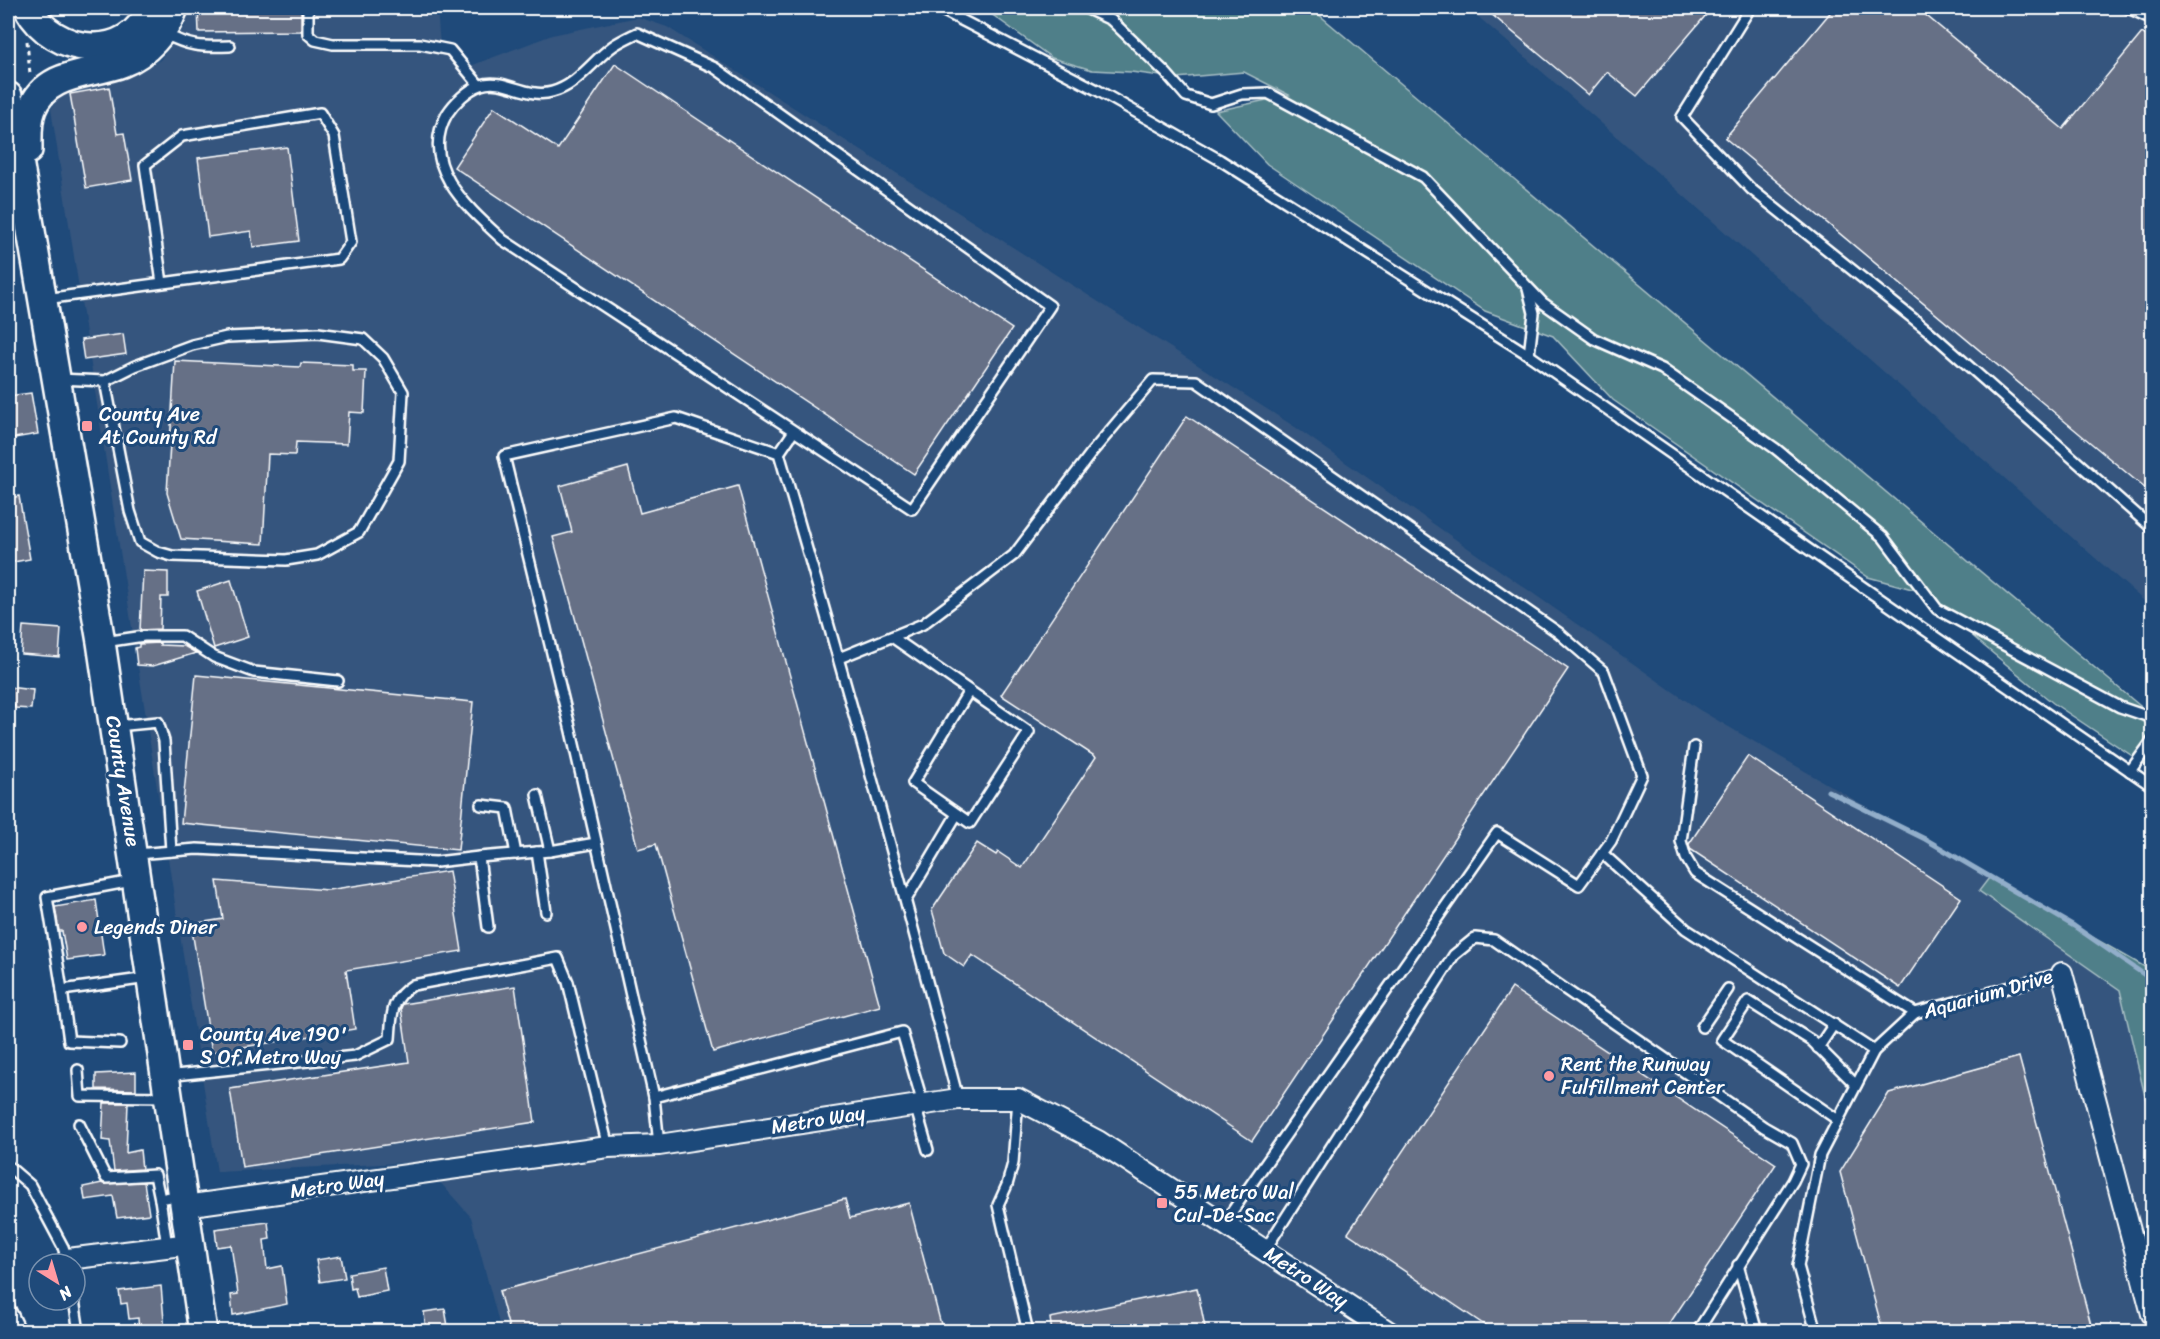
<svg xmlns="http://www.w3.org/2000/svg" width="2160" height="1339" font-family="Sriracha,sans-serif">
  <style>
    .built { fill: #34557e }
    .green { fill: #507f89; stroke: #a8bfc4; stroke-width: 1.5 }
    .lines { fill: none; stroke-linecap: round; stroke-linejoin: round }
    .stream { stroke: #92aeca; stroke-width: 5 }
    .building { fill: #666f86; stroke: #fff; stroke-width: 1.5 }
    .lane-casing { stroke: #fff; stroke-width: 14 }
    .street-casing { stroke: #fff; stroke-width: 24 }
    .secondary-casing { stroke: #fff; stroke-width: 32 }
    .path { stroke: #fff; stroke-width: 3; stroke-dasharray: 4.5 4.5; stroke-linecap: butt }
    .lane { stroke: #1f4a7a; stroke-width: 9 }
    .street { stroke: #1f4a7a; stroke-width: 20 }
    .secondary { stroke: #1f4a7a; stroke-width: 27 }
    .poi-dot { fill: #ff9aa2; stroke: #1f4a7a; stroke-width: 2 }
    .labels { text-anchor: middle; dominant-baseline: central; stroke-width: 6; stroke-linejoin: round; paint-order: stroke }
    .poi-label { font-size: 20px; fill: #fff; stroke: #1f4a7a; text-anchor: start }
    .street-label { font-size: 20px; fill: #fff; stroke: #1f4a7a }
  </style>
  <rect width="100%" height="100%" fill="#1f4a7a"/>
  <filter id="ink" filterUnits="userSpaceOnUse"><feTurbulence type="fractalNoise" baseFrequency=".0167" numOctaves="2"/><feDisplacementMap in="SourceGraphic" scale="12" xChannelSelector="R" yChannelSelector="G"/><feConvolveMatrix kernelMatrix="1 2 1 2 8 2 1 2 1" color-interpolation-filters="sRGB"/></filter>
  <g filter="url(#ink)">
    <g class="built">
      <polygon points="186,8 437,8 440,46 465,68 552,35 638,17 667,27 1295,427 1698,709 1989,878 1980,891 2120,990 2152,1126 2152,1331 501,1331 471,1217 422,1162 217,1172 51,109 63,91 127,78 160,60 185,26"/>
      <polygon points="1468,8 2152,8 2152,608 1584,108"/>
    </g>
    <g class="green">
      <polygon points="983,8 1311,8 2152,716 2152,769 2053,703 1984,646 1923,592 1868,577 1613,400 1553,336 1485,311 1267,164 1216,111 1289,95 1244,72 1176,78 1131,72 1092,70 1052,58"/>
      <polygon points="1989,878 2152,971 2152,1126 2120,990 1979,891"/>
    </g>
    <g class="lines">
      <polyline class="stream" points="1828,791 1925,839 2074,926 2152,980"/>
    </g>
    <g class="building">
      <polygon points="198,8 301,8 301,31 199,32"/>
      <polygon points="1484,8 1712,8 1637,96 1607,72 1588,95"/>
      <polygon points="1834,8 1917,8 2063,129 2142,33 2152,41 2152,494 1725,138"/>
      <polygon points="615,64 1012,329 914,474 454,167 494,107 558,149"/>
      <polygon points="109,87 117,134 124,133 132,180 86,188 70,94"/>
      <polygon points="287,147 299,241 253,247 251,231 208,237 198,158"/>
      <polygon points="123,334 126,354 84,360 81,340"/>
      <polygon points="175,361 300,367 301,363 353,365 353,371 366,371 364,413 349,412 347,444 296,442 295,455 268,454 263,544 181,539 167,493"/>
      <polygon points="31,393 38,434 8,439 8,396"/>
      <polygon points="1187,416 1568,669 1252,1141 972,955 964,967 944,953 932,910 977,843 996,855 998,852 1022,868 1096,757 1001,695"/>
      <polygon points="628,467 640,513 738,486 880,1006 713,1052 656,844 638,849 553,537 572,532 560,486"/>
      <polygon points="19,496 30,559 8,563 8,499"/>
      <polygon points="143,571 168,572 168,597 161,597 160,629 140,630"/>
      <polygon points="231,580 248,637 214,648 197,591"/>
      <polygon points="23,626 61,629 59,657 21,654"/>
      <polygon points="160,643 160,645 184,646 196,653 153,666 137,665 135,648 139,647 139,644"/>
      <polygon points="196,675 473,702 458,850 181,823"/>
      <polygon points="8,687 33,690 31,709 15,708 15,705 8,705"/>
      <polygon points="1748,756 1961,898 1900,988 1690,849 1689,844"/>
      <polygon points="449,871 462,951 346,970 355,1029 212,1052 191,924 223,919 217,881 328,890"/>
      <polygon points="96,900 104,955 67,960 62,931 59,931 55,907"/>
      <polygon points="515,986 535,1122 242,1167 230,1089 409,1062 401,1008 403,1004"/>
      <polygon points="1512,988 1776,1164 1664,1332 1495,1332 1348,1233"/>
      <polygon points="2019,1057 2093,1332 1883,1332 1840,1172 1889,1093"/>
      <polygon points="136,1072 136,1090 96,1089 96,1074"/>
      <polygon points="104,1103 128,1103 126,1153 140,1150 142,1169 114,1171 110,1141 102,1140"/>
      <polygon points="144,1182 149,1214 117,1218 113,1196 85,1200 83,1187 102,1183"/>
      <polygon points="845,1199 850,1218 909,1203 943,1332 510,1332 499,1291"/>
      <polygon points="268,1222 270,1239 264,1240 267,1269 282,1266 287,1304 233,1315 231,1295 238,1294 231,1245 217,1247 215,1229"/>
      <polygon points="341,1256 345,1278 320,1282 316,1260"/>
      <polygon points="383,1267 387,1291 357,1297 355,1288 351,1289 349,1273"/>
      <polygon points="161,1286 165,1332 139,1332 138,1318 129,1319 127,1303 121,1304 119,1291"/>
      <polygon points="1197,1288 1206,1332 1052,1332 1050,1318"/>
      <polygon points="445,1309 449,1332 426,1332 424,1312"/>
    </g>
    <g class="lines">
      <g class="lane-casing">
        <g id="lane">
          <polyline points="308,8 308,34 315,40 333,44 420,44 450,50 479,85"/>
          <polyline points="938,8 1097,90 1220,160 1529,355 1896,610 2152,786"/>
          <polyline points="1085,8 1111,20 1166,73 1186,96 1211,104 1242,94 1268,93 1423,177 1543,303 1594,339 1662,369 1776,449 1883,537 1937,609 2120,707 2152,718"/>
          <polyline points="1750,8 1682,117 1751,189 1930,332 2152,528"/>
          <polyline points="2128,8 2152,19"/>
          <path d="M163,33c27,14 37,14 67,13"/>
          <polyline points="1528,289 1534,313 1529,355"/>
          <polyline points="45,299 339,259 351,242 334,136 320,113 182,136 145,165 162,283"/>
          <polyline points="58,379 105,381 130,511 140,542 158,552 172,556 286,560 317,555 359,532 399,461 403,392 383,358 363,339 318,333 227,337 192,345 135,366 105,381"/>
          <path d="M779,453l15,-22 118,78 138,-203 -335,-238 -78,-35c-8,4 -17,8 -24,13 -21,15 -35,39 -61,46 -26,7 -48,-15 -71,-7 -13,4 -27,18 -34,29 -29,51 21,94 56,126l291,191"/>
          <polyline points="892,637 1029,732 970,823 913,783 969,691"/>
          <polyline points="104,642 144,636 182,636 214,657 254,672 338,681"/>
          <polyline points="839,658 923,624 1014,555 1092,452 1153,380 1196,381 1559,633 1604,672 1642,775 1611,841 1579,885 1497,833 1224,1223"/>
          <polyline points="117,726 158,722 164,741 171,851"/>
          <polyline points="1694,747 1681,841 1686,858 1695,873 1915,1013"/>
          <polyline points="2130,771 2152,741"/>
          <polyline points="537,795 550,851"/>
          <polyline points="481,805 507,808 516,854"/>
          <polyline points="537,852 546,912"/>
          <polyline points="1602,853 1686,929 1874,1051"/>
          <polyline points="136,854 197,849 436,862 479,857 488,927"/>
          <polyline points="479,857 550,851 596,843"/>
          <polyline points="132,881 47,897 62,990 148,978"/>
          <polyline points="906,900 957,814"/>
          <polyline points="62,990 69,1041 120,1043"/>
          <polyline points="1702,1027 1728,989"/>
          <polyline points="1818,1048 1834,1024"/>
          <polyline points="78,1070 80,1096 167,1097"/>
          <path d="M166,1076l189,-20 35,-17c2,-24 0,-40 23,-54l145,-27 10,24 40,165"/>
          <path d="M654,1097l-83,-366 -67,-275 172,-38 103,35c63,215 123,430 179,646"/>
          <polyline points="1018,1099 1013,1163 1007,1185 998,1205 1028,1332"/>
          <polyline points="915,1105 928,1150"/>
          <polyline points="1838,1120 1722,1040 1748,1001 1812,1041 1856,1085"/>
          <polyline points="79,1124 106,1178 155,1175 160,1199"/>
          <polyline points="659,1145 654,1097 902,1032 923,1104"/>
          <polyline points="8,1166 30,1185 63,1247 68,1262"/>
          <polyline points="167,1246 160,1199 181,1195"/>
          <polyline points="1265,1250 1454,955 1475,938 1494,940 1764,1127 1792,1143 1801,1164 1793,1181 1697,1332"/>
          <polyline points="1738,1265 1757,1332"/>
          <polyline points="74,1300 79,1332"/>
          <polyline points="8,1305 21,1332"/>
          <polyline points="1816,1332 1798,1266 1820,1155 1874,1051 1915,1013 2062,973"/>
        </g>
      </g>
      <g class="street-casing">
        <g id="street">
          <polyline points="2062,973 2152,1314"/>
          <polyline points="185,1206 608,1147 659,1145 958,1099 1018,1099 1098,1141 1389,1332"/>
          <polyline points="68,1259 190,1244"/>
        </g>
      </g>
      <g class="secondary-casing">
        <g id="secondary">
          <path d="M28,8c26,48 101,56 123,0"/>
          <polyline points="8,96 101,642 203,1332"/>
          <path d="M28,150c0,-14 -1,-29 4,-41 14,-38 59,-34 90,-46 24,-9 44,-32 52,-55"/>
        </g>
      </g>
      <polyline class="path" points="27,41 30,74"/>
      <use href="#lane" class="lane"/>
      <use href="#street" class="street"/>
      <use href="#secondary" class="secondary"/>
    </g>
  </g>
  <g class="poi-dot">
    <rect x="81" y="420" width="12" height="12" rx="3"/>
    <circle cx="82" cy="927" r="6"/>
    <rect x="182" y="1039" width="12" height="12" rx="3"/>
    <circle cx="1549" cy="1076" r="6"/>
    <rect x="1156" y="1197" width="12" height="12" rx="3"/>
  </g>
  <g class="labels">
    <g class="poi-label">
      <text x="99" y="414">County Ave<tspan x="99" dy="23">At County Rd</tspan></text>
      <text x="94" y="927">Legends Diner</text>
      <text x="200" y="1034">County Ave 190'<tspan x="200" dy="23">S Of Metro Way</tspan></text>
      <text x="1561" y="1064">Rent the Runway<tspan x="1561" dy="23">Fulfillment Center</tspan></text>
      <text x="1174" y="1192">55 Metro Wal<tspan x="1174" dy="23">Cul-De-Sac</tspan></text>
    </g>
    <g class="street-label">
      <text transform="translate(123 781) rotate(81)">County Avenue</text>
      <text transform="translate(1988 994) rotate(-16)">Aquarium Drive</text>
      <text transform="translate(818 1120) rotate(-9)">Metro Way</text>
      <text transform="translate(337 1185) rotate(-8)">Metro Way</text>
      <text transform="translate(1306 1277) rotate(33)">Metro Way</text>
    </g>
  </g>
  <rect width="2160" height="1339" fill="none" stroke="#1f4a7a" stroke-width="30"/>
  <rect x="15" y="15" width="2130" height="1309" fill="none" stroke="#fff" stroke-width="2" filter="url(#ink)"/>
  <g transform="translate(57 1282) rotate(143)"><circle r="28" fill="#1f4a7a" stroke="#7992af" stroke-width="1.5"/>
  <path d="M0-4.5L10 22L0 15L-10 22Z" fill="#ff9aa2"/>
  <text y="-9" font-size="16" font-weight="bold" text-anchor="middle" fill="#ffffff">N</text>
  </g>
</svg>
